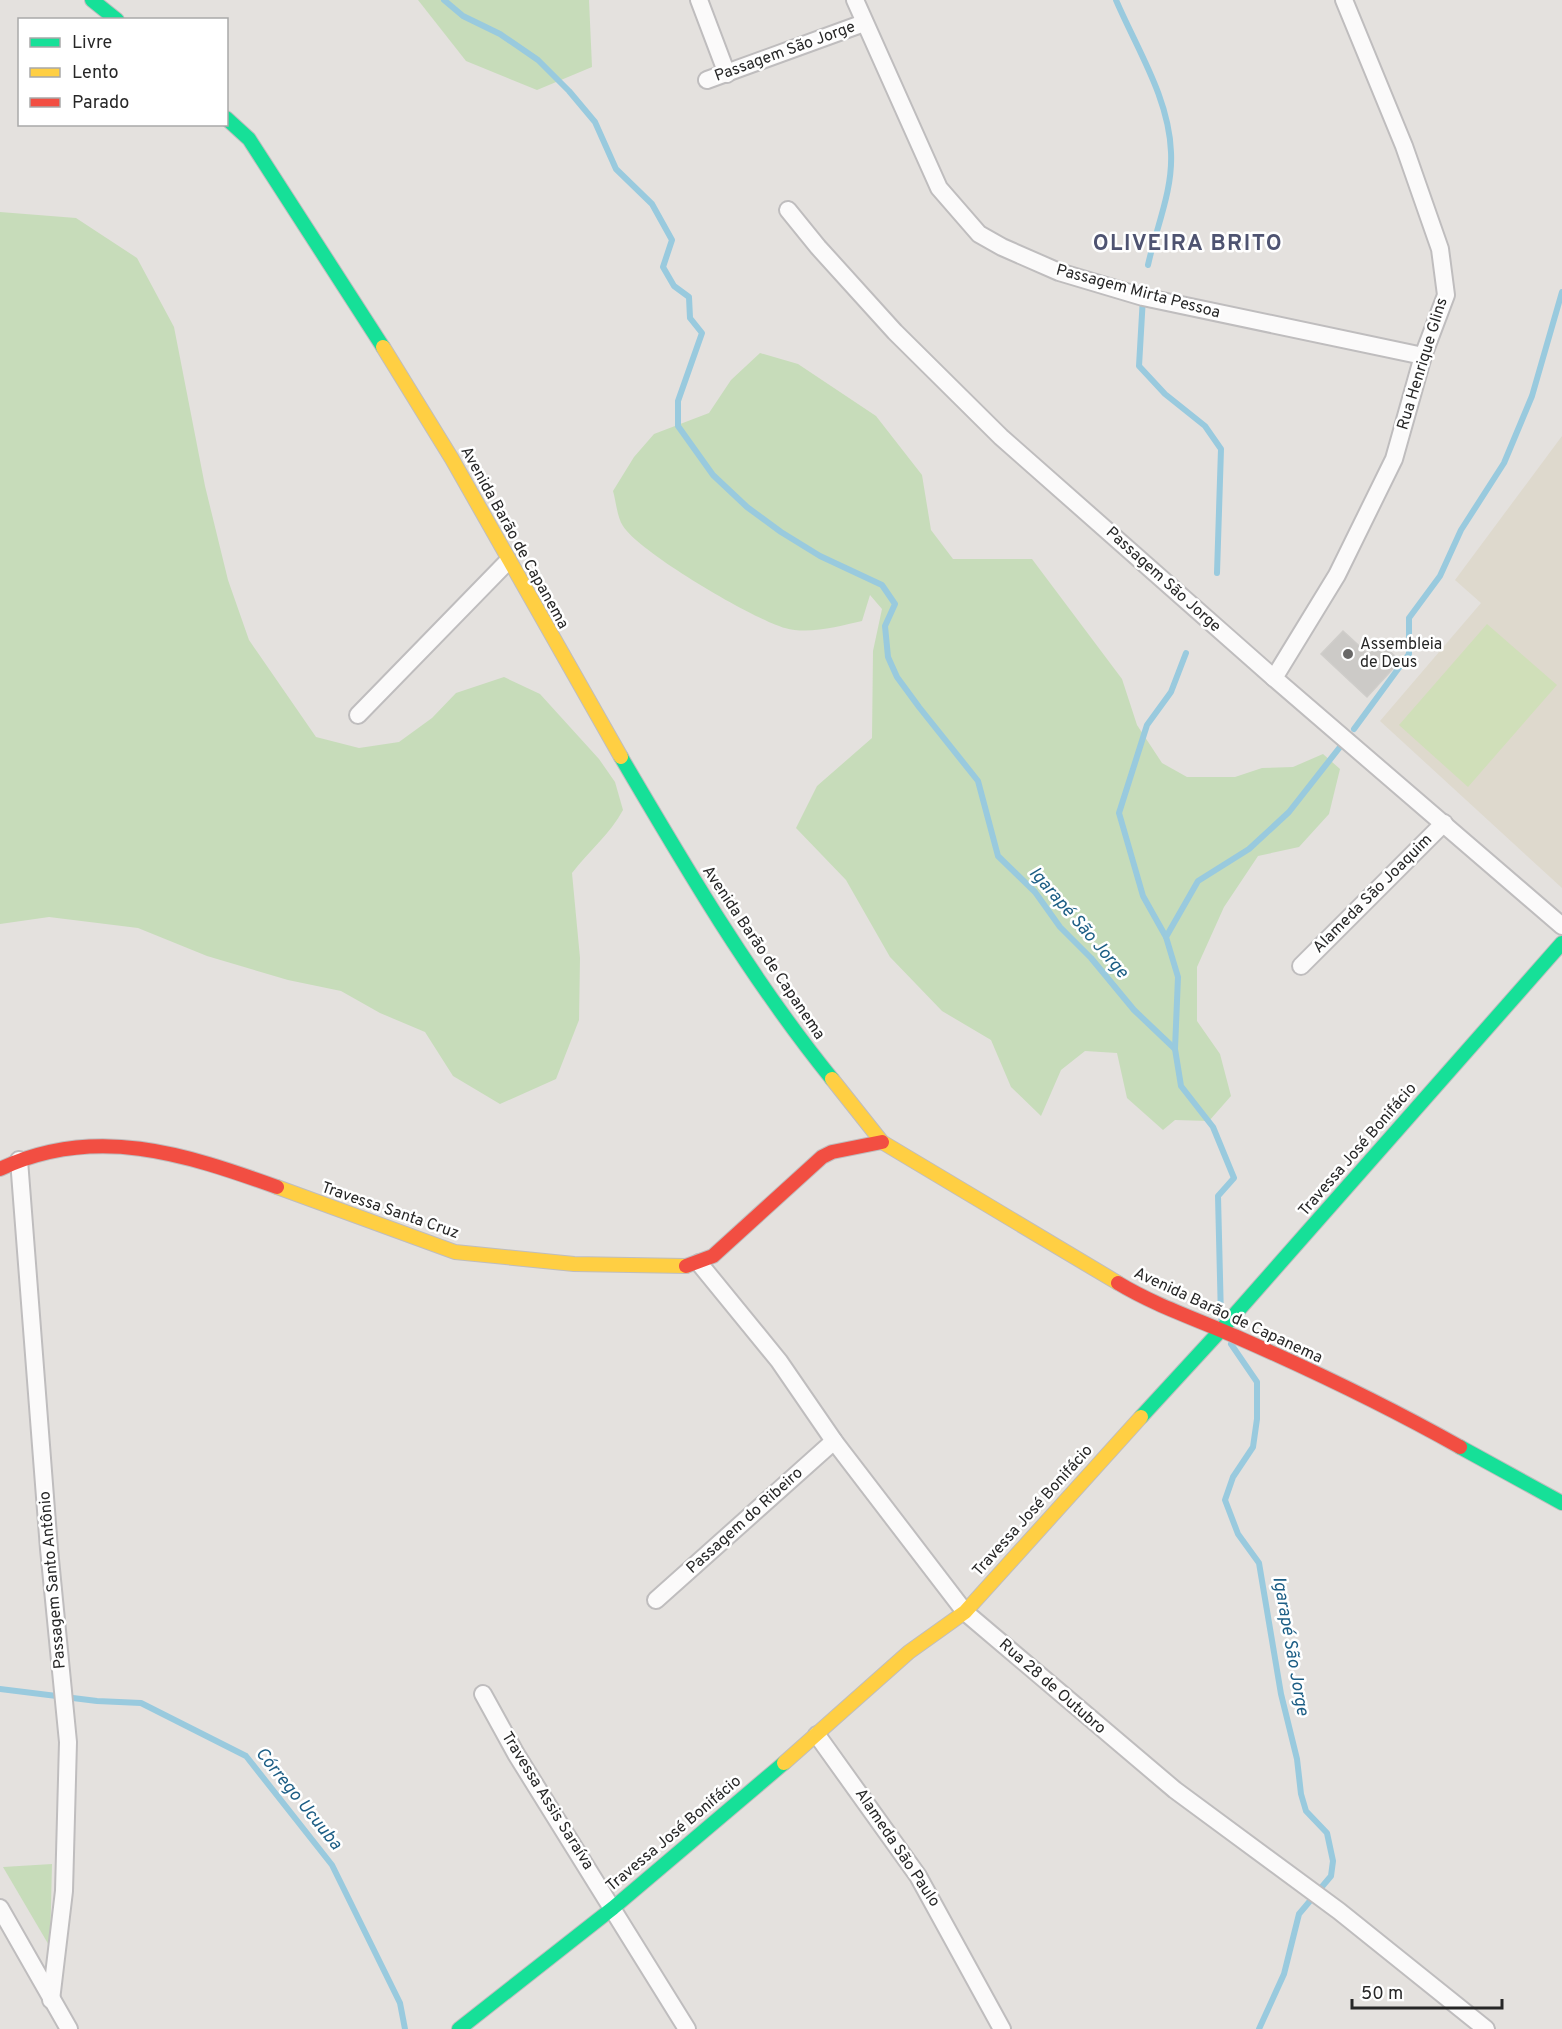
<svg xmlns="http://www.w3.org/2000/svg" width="1562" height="2029" font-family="Overpass,sans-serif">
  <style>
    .education { fill: #ded9cd }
    .green { fill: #c7dcba }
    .pitch { fill: #d0dfb9 }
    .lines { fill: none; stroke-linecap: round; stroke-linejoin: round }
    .stream { stroke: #99cade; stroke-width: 6 }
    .building { fill: #cccac7; stroke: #cfcdca; stroke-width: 1.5 }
    .street-casing { stroke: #bfbdbe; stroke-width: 20 }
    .fast-casing { stroke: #bfbdbe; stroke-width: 16 }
    .slow-casing { stroke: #bfbdbe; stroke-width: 16 }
    .jam-casing { stroke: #bfbdbe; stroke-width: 16 }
    .street { stroke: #fbfafa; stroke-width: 16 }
    .fast { stroke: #16e098; stroke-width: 14 }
    .slow { stroke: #ffcf43; stroke-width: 14 }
    .jam { stroke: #f24e42; stroke-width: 14 }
    .poi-dot { fill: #696867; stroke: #fff; stroke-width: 2 }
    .labels { text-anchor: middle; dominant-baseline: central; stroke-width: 5; stroke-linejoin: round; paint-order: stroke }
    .street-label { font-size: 16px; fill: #272727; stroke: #fff }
    .poi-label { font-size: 16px; fill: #272727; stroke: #fff; text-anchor: start }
    .water-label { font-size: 18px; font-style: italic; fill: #1d5e85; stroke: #fff }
    .district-label { font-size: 22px; font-weight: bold; letter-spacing: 1.5px; fill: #4e5371; stroke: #fff }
  </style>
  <rect width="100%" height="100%" fill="#e4e1de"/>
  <polygon class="education" points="1562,436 1562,888 1380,721 1481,603 1455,580"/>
  <g class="green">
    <polygon points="418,0 589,0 592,67 537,90 466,61"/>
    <path d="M0,212l76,6 61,40 37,69 31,159 23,94 21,60 67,97 43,11 40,-6 33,-24 24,-25 48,-16 36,17 59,65 16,23 8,28c-13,24 -34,41 -51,63l8,85 -1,62 -23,59 -56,25 -47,-28 -28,-44 -45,-19 -39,-22 -53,-11 -81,-24 -69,-28 -89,-11 -49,7z"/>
    <path d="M760,353l38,11 78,52 46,59 9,55 22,29h79l90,120 15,46 25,38 25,14h48l27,-9 31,-1 30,-13 17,15 -11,45 -30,33 -41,9 -34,51 -27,60v54l23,33 11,42 -22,25 -34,-1 -12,10 -36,-32 -10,-45 -32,-2 -24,19 -20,46 -30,-29 -20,-47 -49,-29 -52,-54 -44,-77 -50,-52 21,-42 55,-48 1,-87 9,-42 -12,-14 -8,26c-23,5 -53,14 -77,7 -32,-9 -145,-75 -162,-102 -6,-9 -7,-25 -10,-35l21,-34 20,-23 55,-21 22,-33z"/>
    <polygon points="52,1864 50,1947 3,1867"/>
  </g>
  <polygon class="pitch" points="1487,624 1557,685 1468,787 1399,725"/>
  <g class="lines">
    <g class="stream">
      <polyline points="444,0 463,16 500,34 538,60 569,91 595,122 616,169 652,204 672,240 663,267 674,286 689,297 690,318 702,333 678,401 678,426 713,475 747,507 781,532 820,556 882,585 895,604 885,626 888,657 897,677 919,707 978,781 998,856 1035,892 1060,927 1091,958 1134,1010 1175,1049 1181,1086 1213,1127 1234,1178 1218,1196 1221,1318"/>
      <path d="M1116,0c21,49 53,98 55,152 2,39 -15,76 -23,113"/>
      <polyline points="1143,297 1139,366 1165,394 1205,426 1221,449 1217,573"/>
      <polyline points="1354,729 1409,654 1409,618 1440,576 1461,530 1504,463 1532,396 1562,292"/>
      <polyline points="1166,937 1143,896 1119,813 1147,725 1171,692 1186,653"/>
      <polyline points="1175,1049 1178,977 1166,937 1198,881 1249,849 1289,812 1340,747"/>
      <polyline points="1231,1344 1257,1382 1257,1419 1253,1447 1233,1477 1225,1500 1238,1534 1259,1563 1281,1694 1297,1759 1301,1794 1306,1811 1327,1833 1333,1861 1331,1876 1299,1914 1284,1974 1259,2029"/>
      <polyline points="0,1689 97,1701 141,1703 246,1756 332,1865 400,2003 405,2029"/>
    </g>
  </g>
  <polygon class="building" points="1343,631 1367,653 1379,641 1400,661 1367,697 1321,654"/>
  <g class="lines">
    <g class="street-casing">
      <g id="street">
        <polyline points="699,0 727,74"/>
        <polyline points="855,0 939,188 979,234 1002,247 1059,272 1143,297 1423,356"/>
        <polyline points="707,80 864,23"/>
        <polyline points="788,210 818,247 895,332 1001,437 1274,678 1562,926"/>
        <polyline points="1274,678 1337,575 1394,459 1423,356 1446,295 1440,249 1404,146 1344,0"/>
        <polyline points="358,715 508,561"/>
        <polyline points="1301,966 1444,823"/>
        <polyline points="19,1160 49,1549 68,1742 64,1891 51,2000"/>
        <polyline points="699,1263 779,1361 834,1441 965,1612 1175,1790 1339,1911 1486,2029"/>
        <polyline points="656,1600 834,1441"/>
        <polyline points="483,1694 516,1754 687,2029"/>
        <polyline points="817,1735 918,1876 1002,2029"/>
        <polyline points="0,1908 69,2029"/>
      </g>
    </g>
    <g class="fast-casing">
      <g id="fast">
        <polyline points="92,0 117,20"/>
        <polyline points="226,118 249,139 383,347"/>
        <path d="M621,757c65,111 130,222 211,322"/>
        <polyline points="1141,1417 1221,1330 1562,943"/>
        <polyline points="1460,1447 1562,1503"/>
        <polyline points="459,2029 613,1908 784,1763"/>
      </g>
    </g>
    <g class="slow-casing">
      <g id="slow">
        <polyline points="383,347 452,459 621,757"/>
        <polyline points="832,1079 882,1142 1118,1283"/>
        <polyline points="277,1187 455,1252 574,1264 686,1266"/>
        <polyline points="784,1763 909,1652 965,1612 1141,1417"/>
      </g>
    </g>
    <g class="jam-casing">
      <g id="jam">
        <path d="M0,1169c95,-45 185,-15 277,18"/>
        <polyline points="686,1266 713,1256 822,1157 832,1152 882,1142"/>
        <path d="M1118,1283c38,23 81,37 121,55 75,33 150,69 221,109"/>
      </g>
    </g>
    <use href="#street" class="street"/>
    <use href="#fast" class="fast"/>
    <use href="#slow" class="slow"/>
    <use href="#jam" class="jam"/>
  </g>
  <circle class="poi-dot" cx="1348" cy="654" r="6"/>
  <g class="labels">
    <g class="street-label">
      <text transform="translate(785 52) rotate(-20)">Passagem São Jorge</text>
      <text transform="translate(1138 292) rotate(15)">Passagem Mirta Pessoa</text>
      <text transform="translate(1423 364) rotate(-73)">Rua Henrique Glins</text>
      <text transform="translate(514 538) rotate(61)">Avenida Barão de Capanema</text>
      <text transform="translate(1163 580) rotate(42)">Passagem São Jorge</text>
      <text transform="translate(1373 894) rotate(-45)">Alameda São Joaquim</text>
      <text transform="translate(763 953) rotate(56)">Avenida Barão de Capanema</text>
      <text transform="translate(1358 1150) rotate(-49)">Travessa José Bonifácio</text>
      <text transform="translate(390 1211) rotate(19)">Travessa Santa Cruz</text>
      <text transform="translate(1228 1316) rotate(25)">Avenida Barão de Capanema</text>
      <text transform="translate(1033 1511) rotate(-48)">Travessa José Bonifácio</text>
      <text transform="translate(745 1521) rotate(-42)">Passagem do Ribeiro</text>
      <text transform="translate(53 1580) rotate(-95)">Passagem Santo Antônio</text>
      <text transform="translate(1052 1687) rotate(41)">Rua 28 de Outubro</text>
      <text transform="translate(547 1801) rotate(58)">Travessa Assis Saraíva</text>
      <text transform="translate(674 1834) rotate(-40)">Travessa José Bonifácio</text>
      <text transform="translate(897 1848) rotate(56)">Alameda São Paulo</text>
    </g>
    <g class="poi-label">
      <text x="1360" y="645">Assembleia<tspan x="1360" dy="18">de Deus</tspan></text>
    </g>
    <g class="water-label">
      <text transform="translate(1078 923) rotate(49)">Igarapé São Jorge</text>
      <text transform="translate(1290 1646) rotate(80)">Igarapé São Jorge</text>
      <text transform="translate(298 1799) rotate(51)">Córrego Ucuuba</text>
    </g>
    <g class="district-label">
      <text x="1188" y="244">OLIVEIRA BRITO</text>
    </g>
  </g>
  <rect x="18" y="18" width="210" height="108" fill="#ffffff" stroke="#a9a9a9" stroke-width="1.5"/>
  <rect x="30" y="38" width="30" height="9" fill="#16e098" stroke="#a9a9a9" stroke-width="1.5"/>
  <text x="72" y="48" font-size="18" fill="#272727">Livre</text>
  <rect x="30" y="68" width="30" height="9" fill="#ffcf43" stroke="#a9a9a9" stroke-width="1.5"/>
  <text x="72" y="78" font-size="18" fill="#272727">Lento</text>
  <rect x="30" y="98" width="30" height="9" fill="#f24e42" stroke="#a9a9a9" stroke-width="1.5"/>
  <text x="72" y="108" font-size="18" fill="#272727">Parado</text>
  <path d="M1352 1999v9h150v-9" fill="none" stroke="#272727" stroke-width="3"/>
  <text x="1361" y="1999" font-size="18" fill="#272727" stroke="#ffffff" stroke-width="4.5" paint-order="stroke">50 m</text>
</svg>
